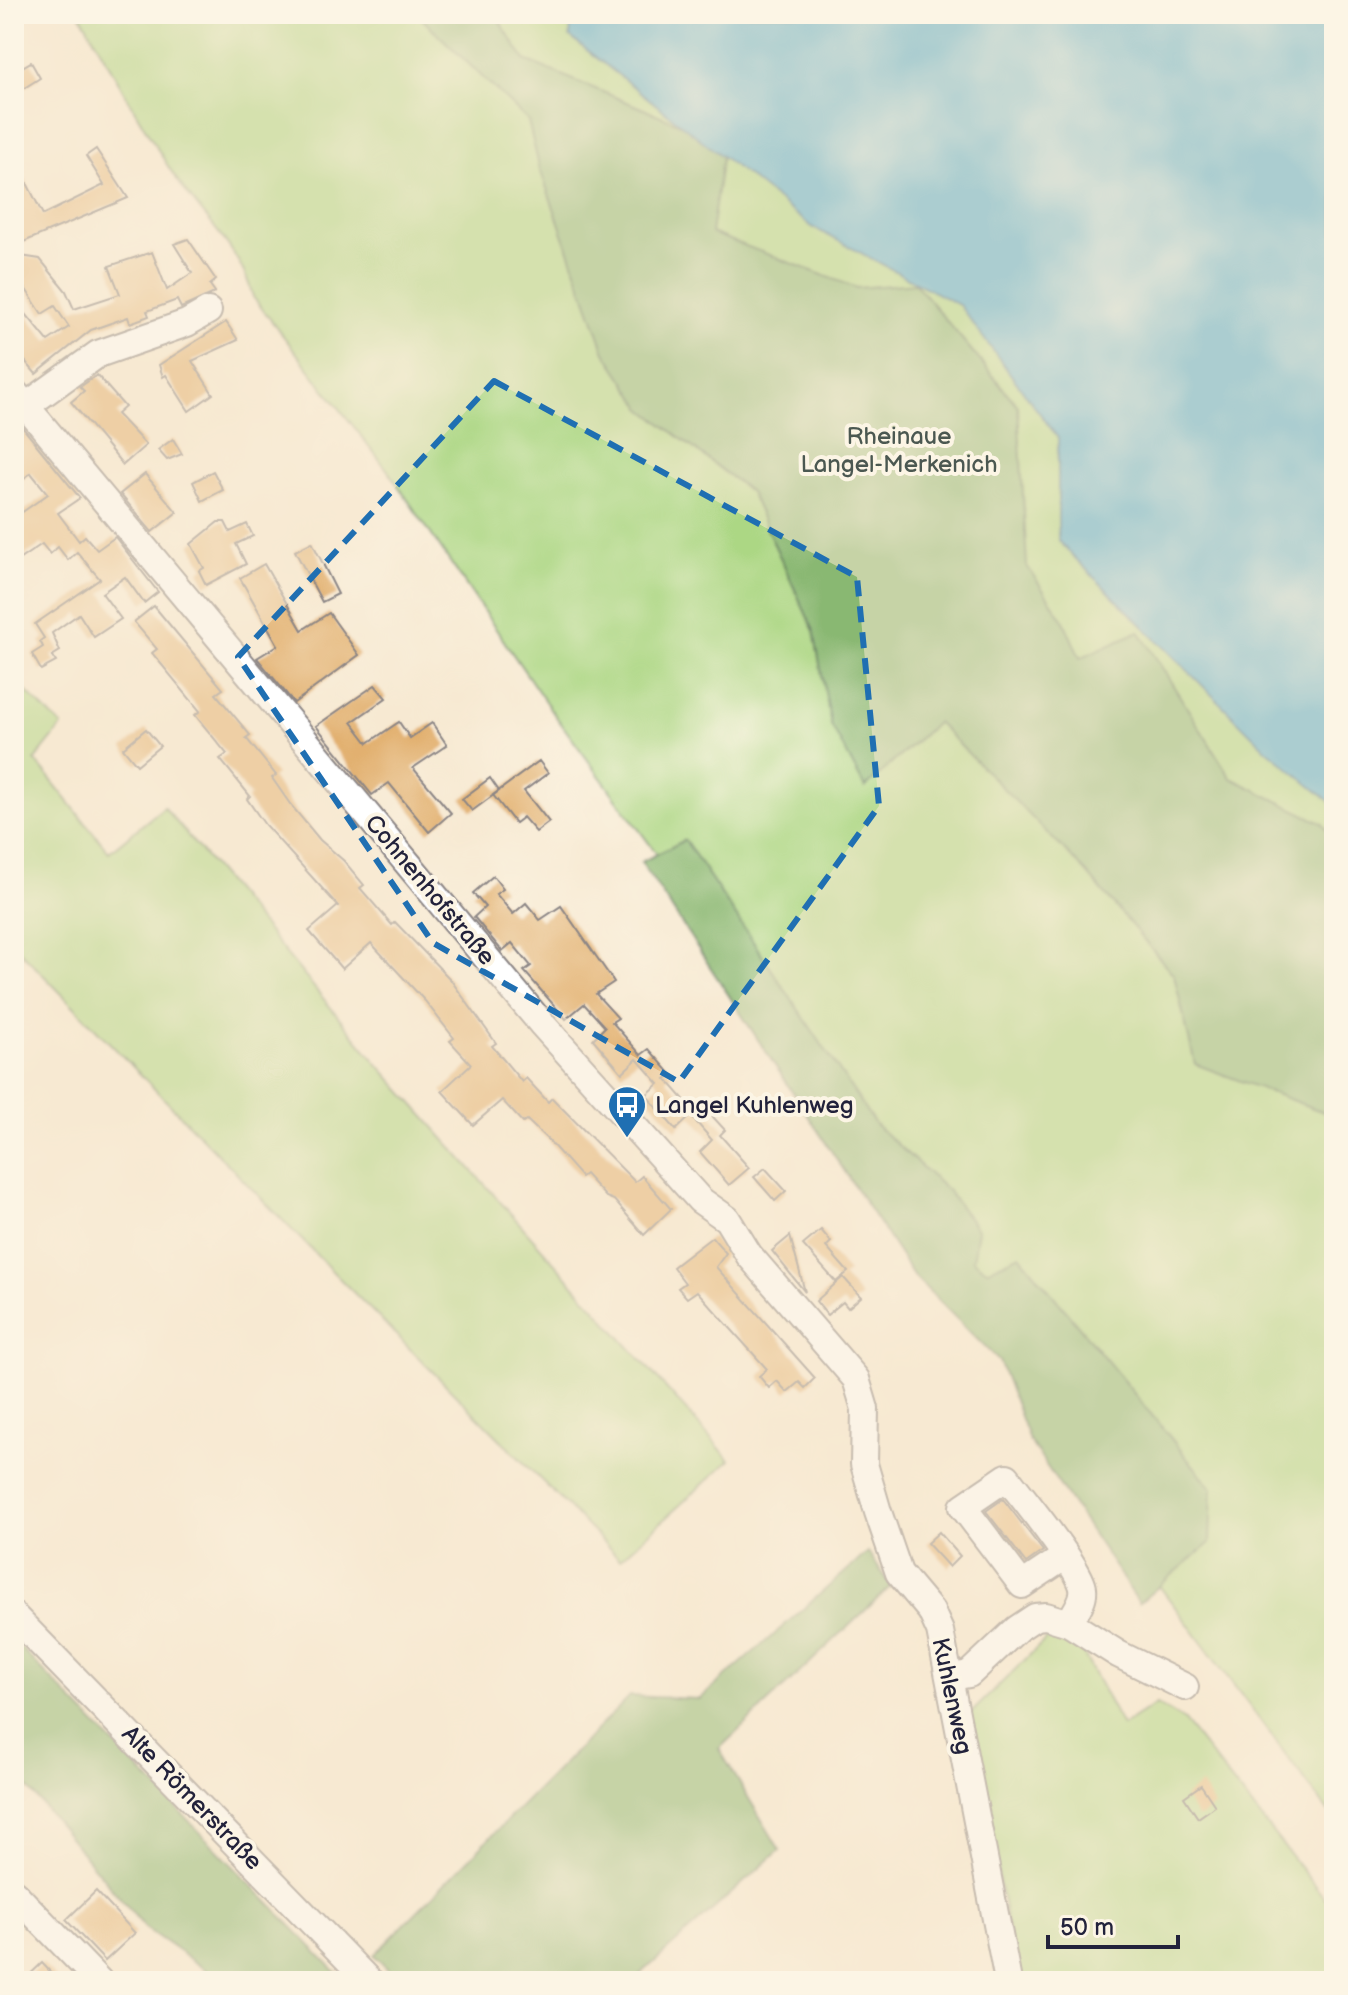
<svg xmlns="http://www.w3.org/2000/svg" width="1348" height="1995" font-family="'Balsamiq Sans',sans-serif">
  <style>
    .green { fill: #acd784; stroke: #677c60; stroke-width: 2 }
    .forest { fill: #89b872; stroke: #566d56; stroke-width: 2 }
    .water { fill: #50acce; stroke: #396784; stroke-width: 2 }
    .building { fill: #e2b070 }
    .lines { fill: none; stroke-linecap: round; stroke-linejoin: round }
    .minor-casing { stroke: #8c8686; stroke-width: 30 }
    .minor { stroke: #fff; stroke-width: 26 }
    .marked { fill: none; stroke: #1f6fb2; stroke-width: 6; stroke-dasharray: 16 10; stroke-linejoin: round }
    .labels { text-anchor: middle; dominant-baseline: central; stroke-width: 8; stroke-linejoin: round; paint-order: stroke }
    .park-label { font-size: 24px; fill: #4b5851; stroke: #fcf5e5 }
    .street-label { font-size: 24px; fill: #22223b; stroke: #fcf5e5 }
    .poi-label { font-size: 24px; fill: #22223b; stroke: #fcf5e5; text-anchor: start }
  </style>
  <rect width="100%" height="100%" fill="#fcf5e5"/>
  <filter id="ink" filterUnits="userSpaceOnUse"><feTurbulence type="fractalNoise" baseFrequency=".0125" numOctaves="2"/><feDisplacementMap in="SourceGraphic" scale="16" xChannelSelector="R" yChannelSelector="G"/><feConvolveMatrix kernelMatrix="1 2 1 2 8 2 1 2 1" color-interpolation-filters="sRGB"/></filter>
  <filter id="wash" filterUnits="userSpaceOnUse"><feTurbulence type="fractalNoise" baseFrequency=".006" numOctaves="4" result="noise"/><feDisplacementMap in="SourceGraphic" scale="32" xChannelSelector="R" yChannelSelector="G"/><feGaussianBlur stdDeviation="1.8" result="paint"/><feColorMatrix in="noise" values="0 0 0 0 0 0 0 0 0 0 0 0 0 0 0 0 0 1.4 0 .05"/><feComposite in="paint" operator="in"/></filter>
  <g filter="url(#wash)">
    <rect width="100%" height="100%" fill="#f7e9d2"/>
    <g class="green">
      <path d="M80,14h1181l73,86v1719l-264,-352 -294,-451 -227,-309 -163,-239 -133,-171c-12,-49 -53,-82 -80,-123 -33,-51 -62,-107 -93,-160z"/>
      <polygon points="14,680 62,726 35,760 109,852 164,807 376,1062 730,1460 620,1559 336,1275 14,945"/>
      <polygon points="1055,1630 1081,1649 1122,1726 1156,1704 1183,1720 1334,1910 1334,1981 1017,1981 969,1715"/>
    </g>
    <g class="forest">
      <polygon points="417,14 495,14 525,60 724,142 711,233 857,288 915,283 1018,406 1027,566 1063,619 1080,658 1139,631 1231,778 1322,823 1334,839 1334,1116 1195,1064 1174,975 1086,872 937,722 865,788 831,725 814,631 750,492 643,409 605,352 539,166 528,121"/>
      <polygon points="685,840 875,1124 947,1190 978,1230 973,1260 987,1270 1020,1255 1212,1488 1210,1543 1139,1603 1029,1440 999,1361 913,1275 641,862"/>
      <polygon points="868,1552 891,1586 719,1749 780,1850 633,1981 399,1981 374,1955 630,1696 700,1699"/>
      <polygon points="14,1641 345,1981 222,1981 145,1928 14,1771"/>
    </g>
    <polygon class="water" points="572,14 1334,14 1334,805 1266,749 1058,541 1058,438 959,305 812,227 570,37"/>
    <g id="blocks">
      <g class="building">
        <polygon points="31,62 40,78 21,90 14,72"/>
        <polygon points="96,149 128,198 14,246 14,182 24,177 43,215 104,185 86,156"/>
        <polygon points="188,239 216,280 210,285 215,292 210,295 181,308 177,300 147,311 149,316 130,323 128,317 91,330 36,374 14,348 14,325 26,314 48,341 69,327 55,306 42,314 14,271 14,255 40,259 66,291 74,309 120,294 109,266 152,252 167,290 192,273 174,244"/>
        <polygon points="226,322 238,340 192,361 213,394 189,411 166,375 163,377 159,365"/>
        <polygon points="97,375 125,407 117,414 146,445 123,465 71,402 84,391 80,387"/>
        <polygon points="14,417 80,498 58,513 79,541 85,536 97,550 115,537 158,592 144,603 125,577 102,593 121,619 94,637 79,614 52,633 60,651 52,656 56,662 41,670 32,654 43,647 40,641 44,638 35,624 100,579 77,552 68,560 58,547 50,554 42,544 14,563 14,518 48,494 31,473 14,486"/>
        <polygon points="173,439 182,454 167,460 158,450"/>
        <polygon points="213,471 223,490 202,501 193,482"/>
        <polygon points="145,474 177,512 152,532 120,494"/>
        <polygon points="218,522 225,522 230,532 247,524 253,536 236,544 246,564 206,585 199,571 204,568 191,544"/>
        <polygon points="312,542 338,594 322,602 295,551"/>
        <polygon points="264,564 302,630 329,613 359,655 294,703 257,658 278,645 240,578"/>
        <polygon points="154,606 223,689 216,694 250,735 246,738 276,775 272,778 290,804 320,840 344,861 364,885 360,888 392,925 395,922 450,979 496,1043 492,1046 522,1082 526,1078 548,1102 552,1098 635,1182 642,1176 671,1209 644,1235 614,1200 606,1197 585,1174 581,1177 550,1142 527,1120 523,1123 502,1100 473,1125 442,1091 471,1064 450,1041 454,1038 425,1001 371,943 342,969 309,931 338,906 265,825 247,799 250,796 220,759 227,754 195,715 200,711 152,653 157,649 134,622"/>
        <polygon points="375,685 386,698 352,722 368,743 399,722 410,738 432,723 447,745 413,768 451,813 429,832 389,783 372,795 316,726"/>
        <polygon points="146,729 160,746 137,765 123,748"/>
        <polygon points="539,761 548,773 524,791 549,822 536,832 523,817 515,823 493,795"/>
        <polygon points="490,778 499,791 472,811 462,799"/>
        <polygon points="493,876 503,889 496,894 513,914 526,903 540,920 561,906 614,982 596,994 618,1018 612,1022 641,1055 649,1049 672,1075 666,1079 695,1112 702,1105 725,1130 720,1135 749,1168 729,1185 700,1152 712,1140 691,1116 676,1130 646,1095 659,1084 637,1059 622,1073 593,1039 605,1027 584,1004 566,1019 524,971 531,966 512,943 502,951 474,917 485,907 473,893"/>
        <polygon points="765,1168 786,1191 775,1201 754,1177"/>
        <polygon points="821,1230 831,1242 826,1247 848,1272 836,1282 803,1245"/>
        <polygon points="790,1236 805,1292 772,1251"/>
        <polygon points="712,1237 726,1253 716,1267 815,1378 805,1388 799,1382 787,1392 777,1381 769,1388 759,1376 767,1369 697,1291 687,1298 678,1288 685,1283 673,1267"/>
        <polygon points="843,1277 861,1297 848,1308 843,1302 827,1315 816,1301"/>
        <polygon points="1003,1499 1043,1551 1026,1563 986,1511"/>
        <polygon points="939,1532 960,1556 949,1567 927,1543"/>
        <polygon points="1201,1785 1215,1806 1198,1818 1184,1797"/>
        <polygon points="96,1891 135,1933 105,1961 66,1920"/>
        <polygon points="42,1963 59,1981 23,1981"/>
      </g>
    </g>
  </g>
  <g filter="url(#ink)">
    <use href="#blocks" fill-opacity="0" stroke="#8c8686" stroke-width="2"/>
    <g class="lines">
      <g class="minor-casing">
        <g id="minor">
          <polyline points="14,392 541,1023 700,1200 727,1219 749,1255 856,1379 865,1409 864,1464 878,1512 899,1573 931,1611 940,1631 1008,1981"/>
          <polyline points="26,406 98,354 187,323 208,311"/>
          <path d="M1064,1557l-42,28 -59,-78 44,-30c16,22 72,89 76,111 2,12 -9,25 -14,35"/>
          <polyline points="14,1616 369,1981"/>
          <polyline points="952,1677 969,1674 1017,1629 1035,1617 1046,1616 1069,1623 1118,1654 1185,1687"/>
          <polyline points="14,1893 99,1981"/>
        </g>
      </g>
      <use href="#minor" class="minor"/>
    </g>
  </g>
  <path d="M0 0H1348V1995H0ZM494,381l363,196 22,229 -200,276 -246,-139 -195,-286z" fill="#f7e9d2" fill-opacity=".55" fill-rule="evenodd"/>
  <path class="marked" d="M494,381l363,196 22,229 -200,276 -246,-139 -195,-286z"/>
  <defs>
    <g id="bus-pin" transform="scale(2)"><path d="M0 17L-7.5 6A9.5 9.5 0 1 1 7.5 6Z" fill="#1f6fb2" stroke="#fcf5e5"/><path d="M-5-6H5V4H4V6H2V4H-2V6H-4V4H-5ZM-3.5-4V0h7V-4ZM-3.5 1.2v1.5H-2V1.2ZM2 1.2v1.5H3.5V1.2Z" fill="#fff"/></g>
  </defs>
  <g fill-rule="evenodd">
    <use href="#bus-pin" x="627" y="1105"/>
  </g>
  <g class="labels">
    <g class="park-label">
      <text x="899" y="436">Rheinaue<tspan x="899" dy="28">Langel-Merkenich</tspan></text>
    </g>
    <g class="street-label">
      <text transform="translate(430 890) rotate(50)">Cohnenhofstraße</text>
      <text transform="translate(952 1696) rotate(78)">Kuhlenweg</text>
      <text transform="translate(192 1798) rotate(46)">Alte Römerstraße</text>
    </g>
    <g class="poi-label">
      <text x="655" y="1105">Langel Kuhlenweg</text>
    </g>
  </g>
  <rect width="1348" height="1995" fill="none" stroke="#fcf5e5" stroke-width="48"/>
  <path d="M1048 1935v12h130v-12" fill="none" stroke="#22223b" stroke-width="4"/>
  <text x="1060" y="1935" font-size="24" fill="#22223b" stroke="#fcf5e5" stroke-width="6" paint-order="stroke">50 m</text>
</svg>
